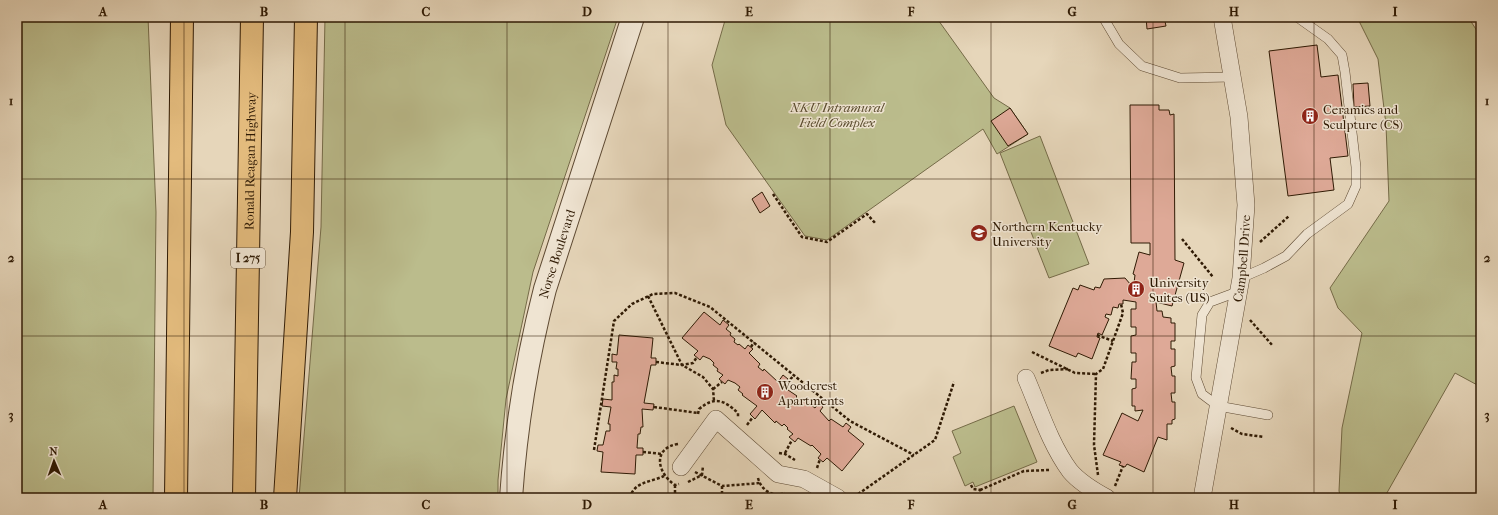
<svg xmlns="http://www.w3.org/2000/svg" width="1498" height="515" font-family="'IM FELL French Canon',serif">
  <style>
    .green { fill: #bbbc8c; stroke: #756b48 }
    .building { fill: #dea997; stroke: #2f1a04 }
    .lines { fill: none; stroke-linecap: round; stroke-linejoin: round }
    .service-casing { stroke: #5d4932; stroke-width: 10 }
    .minor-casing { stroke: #5d4932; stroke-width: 18 }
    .tertiary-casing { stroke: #5d4932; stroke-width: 24 }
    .motorway-casing { stroke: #2f1a04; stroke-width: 24 }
    .path { stroke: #2f1a04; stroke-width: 2.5; stroke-dasharray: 3 2; stroke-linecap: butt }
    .service { stroke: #efe4d2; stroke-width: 9 }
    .minor { stroke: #efe4d2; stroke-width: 17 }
    .tertiary { stroke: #efe4d2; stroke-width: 22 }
    .motorway { stroke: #e3bb7d; stroke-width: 22 }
    .grid { fill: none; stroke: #2f1a04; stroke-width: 1; stroke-opacity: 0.55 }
    .labels { text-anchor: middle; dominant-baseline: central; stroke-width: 3; stroke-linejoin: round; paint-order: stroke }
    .shield { fill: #efe4d2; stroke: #695742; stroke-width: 1 }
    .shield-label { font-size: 12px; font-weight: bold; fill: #2f1a04 }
    .park-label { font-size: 13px; font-style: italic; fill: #594b2d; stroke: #efe4d2 }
    .poi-label { font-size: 13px; fill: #2f1a04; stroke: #efe4d2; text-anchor: start }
    .street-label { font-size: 13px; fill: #2f1a04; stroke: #efe4d2 }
    .neatline { fill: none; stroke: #2f1a04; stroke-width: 1.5 }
    .grid-label { font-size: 13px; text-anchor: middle; font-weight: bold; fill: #2f1a04 }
  </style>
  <rect width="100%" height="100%" fill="#e6d6ba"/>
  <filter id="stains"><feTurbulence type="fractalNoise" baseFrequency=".005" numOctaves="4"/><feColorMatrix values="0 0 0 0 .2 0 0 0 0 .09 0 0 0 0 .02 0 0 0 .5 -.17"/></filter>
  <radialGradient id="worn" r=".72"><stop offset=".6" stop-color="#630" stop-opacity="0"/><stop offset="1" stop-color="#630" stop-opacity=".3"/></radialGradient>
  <g class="green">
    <polygon points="17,17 148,17 156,212 153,498 17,498"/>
    <polygon points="325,17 618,17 533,272 506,399 498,480 498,498 299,498 321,227"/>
    <polygon points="726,17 936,17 994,98 1010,108 1028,134 997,154 983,129 827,240 805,236 726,125 712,65"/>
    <polygon points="1357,17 1468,17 1481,37 1481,387 1455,373 1384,498 1341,498 1339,491 1342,428 1362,333 1338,308 1330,288 1389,201 1386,125 1378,59"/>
    <polygon points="1040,136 1089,264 1049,278 1000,153"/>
    <polygon points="1014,406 1037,462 975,487 973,482 965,486 953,457 961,453 952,431"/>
  </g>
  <g class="building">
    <polygon points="1146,17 1164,17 1166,26 1147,29"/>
    <polygon points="1317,45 1321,77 1338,75 1348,156 1330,158 1334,190 1288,196 1269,51"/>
    <polygon points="1368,83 1370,106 1354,107 1353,84"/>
    <polygon points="1130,105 1159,105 1159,110 1169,110 1170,115 1174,114 1175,260 1184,263 1172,306 1156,302 1157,311 1162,311 1163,317 1171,318 1171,323 1175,323 1175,341 1171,341 1171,349 1175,349 1175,366 1171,367 1172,376 1175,376 1175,393 1171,393 1172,402 1175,402 1175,419 1172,420 1172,424 1167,424 1167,440 1158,437 1144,472 1127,464 1125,467 1119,465 1121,462 1103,455 1122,413 1138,421 1143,410 1135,411 1135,406 1132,406 1132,389 1136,388 1136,379 1131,379 1132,362 1136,362 1136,353 1131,353 1131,336 1136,335 1136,327 1131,327 1131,309 1136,309 1136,302 1123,300 1123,304 1119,304 1118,308 1113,307 1111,315 1106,314 1105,317 1109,319 1102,335 1098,333 1097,337 1100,338 1092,359 1078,353 1076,357 1049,346 1073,288 1078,290 1080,285 1094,290 1095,287 1100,288 1104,279 1125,278 1131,285 1134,283 1135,275 1133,274 1139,252 1150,255 1150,243 1131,243"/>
    <polygon points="1010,108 1028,134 1008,146 991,121"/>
    <polygon points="762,192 770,206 760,213 752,199"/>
    <polygon points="704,312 720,325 723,320 729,325 726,329 731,333 730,335 735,339 734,342 738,345 739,344 745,349 748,345 753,349 749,353 760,364 758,367 763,371 764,369 778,382 783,375 788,379 782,386 797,396 796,397 801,402 803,399 815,408 819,403 823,407 820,411 829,421 831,419 843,427 846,423 851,427 848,431 864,444 842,471 827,458 823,462 818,458 821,454 812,445 811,446 798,438 795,442 789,437 793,434 787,429 788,428 784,424 782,426 776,421 775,423 762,410 755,419 750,414 757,406 742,395 743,394 738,390 740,387 735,383 728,380 725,384 719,379 723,375 717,371 718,369 713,365 714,363 710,359 703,356 700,360 694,355 698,351 682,338"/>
    <polygon points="619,335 653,338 651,358 656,358 656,365 651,365 644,403 654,404 653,410 642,409 643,427 641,427 640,434 638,434 637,448 643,448 643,455 636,455 635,474 601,472 603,452 597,451 598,445 603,445 606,431 610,431 610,424 608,424 611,407 602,406 603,399 612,400 612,382 614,382 614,375 618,376 618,369 616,369 617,362 612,362 612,354 617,355"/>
  </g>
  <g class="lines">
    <g class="service-casing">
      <g id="service">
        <polyline points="1103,17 1119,44 1142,66 1180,78 1232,77"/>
        <polyline points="1241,278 1264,268 1286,256 1307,234 1348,204 1356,186 1356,167 1345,72 1342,55 1328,39 1297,17"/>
        <polyline points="1237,292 1210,302 1202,315 1196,378 1202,394 1218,406 1268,415"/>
      </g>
    </g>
    <g class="minor-casing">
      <g id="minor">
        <path d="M1026,378c13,30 24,66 44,93 10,12 24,20 37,27"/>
        <polyline points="681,467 716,419 778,474 804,479 838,498"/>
        <path id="s1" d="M1202,498l39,-220 5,-73 -7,-88 -17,-100"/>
      </g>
    </g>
    <g class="tertiary-casing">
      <g id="tertiary">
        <path id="s2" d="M511,498c5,-71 16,-140 34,-209l88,-272"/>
      </g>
    </g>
    <g class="motorway-casing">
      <g id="motorway">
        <polyline points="176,498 182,17"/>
        <path id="s3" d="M244,498l8,-481"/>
        <polyline points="285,498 302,232 306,17"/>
      </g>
    </g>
    <g class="path">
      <polyline points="773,194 802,237 827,242 867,214 876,224"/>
      <polyline points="1182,239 1213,277"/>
      <polyline points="1260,242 1289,216"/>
      <polyline points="648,296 682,365 703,377 713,389 714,401"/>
      <polyline points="1250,320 1273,346"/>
      <polyline points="1097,335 1113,341"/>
      <polyline points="751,347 754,342"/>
      <polyline points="1032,352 1075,373 1096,374"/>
      <polyline points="656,362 682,365 693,363 697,357"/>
      <polyline points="1041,373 1049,370 1068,369"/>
      <polyline points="784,387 794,375"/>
      <polyline points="713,389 722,382"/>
      <polyline points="821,405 824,400"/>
      <polyline points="654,407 698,413"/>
      <path d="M698,414l1,-5c16,-13 25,-9 39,4v4"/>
      <polyline points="747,425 753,417"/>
      <polyline points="1231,428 1242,434 1264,437"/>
      <path d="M678,444c-26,4 -21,29 -3,41l4,-1"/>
      <polyline points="594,450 614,321 632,304 653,294 675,293 710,307 850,421 914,455"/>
      <polyline points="643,452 662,454"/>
      <polyline points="779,453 785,454 795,460"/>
      <polyline points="785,453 792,440"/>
      <polyline points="817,468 820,459"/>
      <polyline points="695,472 722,486 761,483"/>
      <polyline points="1098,475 1094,445 1096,374 1103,369 1123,313 1121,304"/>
      <path d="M758,478c3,12 15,20 27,15"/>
      <polyline points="688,482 702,475 703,466"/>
      <polyline points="675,485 675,495"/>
      <polyline points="971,485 973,489 980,490 983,498"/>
      <polyline points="722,486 722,498"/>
      <polyline points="1115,486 1123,466"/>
      <polyline points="980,490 1024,471 1049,470"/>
      <polyline points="854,497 935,440 954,382"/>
      <path d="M630,498c3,-16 21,-16 34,-22"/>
    </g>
    <use href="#service" class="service"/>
    <use href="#minor" class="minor"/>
    <use href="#tertiary" class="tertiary"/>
    <use href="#motorway" class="motorway"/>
  </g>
  <path class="grid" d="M184,17v481M345,17v481M507,17v481M668,17v481M830,17v481M991,17v481M1153,17v481M1314,17v481M17,179h1464M17,336h1464"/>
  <defs>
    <g id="building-disc" transform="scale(0.9)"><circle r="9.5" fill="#8f2418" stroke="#efe4d2"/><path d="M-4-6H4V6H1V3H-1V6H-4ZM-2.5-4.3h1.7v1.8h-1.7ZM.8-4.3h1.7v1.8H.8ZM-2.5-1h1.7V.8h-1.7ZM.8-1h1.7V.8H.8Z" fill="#fff"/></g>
    <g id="university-disc" transform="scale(0.9)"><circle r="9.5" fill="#8f2418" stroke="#efe4d2"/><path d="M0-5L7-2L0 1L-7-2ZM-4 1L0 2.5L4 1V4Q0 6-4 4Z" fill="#fff"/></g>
  </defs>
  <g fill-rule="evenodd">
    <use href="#building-disc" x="1310" y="116"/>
    <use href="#university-disc" x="979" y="233"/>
    <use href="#building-disc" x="1136" y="289"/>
    <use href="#building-disc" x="765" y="392"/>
  </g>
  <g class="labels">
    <rect class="shield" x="231" y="248" width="34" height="20" rx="3"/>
    <g class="shield-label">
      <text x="248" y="258">I 275</text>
    </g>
    <g class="park-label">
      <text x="837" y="107">NKU Intramural<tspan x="837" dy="15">Field Complex</tspan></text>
    </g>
    <g class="poi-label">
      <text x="1323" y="109">Ceramics and<tspan x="1323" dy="15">Sculpture (CS)</tspan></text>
      <text x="992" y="226">Northern Kentucky<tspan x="992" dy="15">University</tspan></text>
      <text x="1149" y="282">University<tspan x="1149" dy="15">Suites (US)</tspan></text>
      <text x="778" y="385">Woodcrest<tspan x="778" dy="15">Apartments</tspan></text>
    </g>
    <g class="street-label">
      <text stroke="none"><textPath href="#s3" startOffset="337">Ronald Reagan Highway</textPath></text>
      <text stroke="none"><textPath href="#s2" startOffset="249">Norse Boulevard</textPath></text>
      <text stroke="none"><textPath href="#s1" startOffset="243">Campbell Drive</textPath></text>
    </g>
  </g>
  <rect width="1498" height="515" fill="none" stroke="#e6d6ba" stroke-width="44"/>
  <g transform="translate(54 461) rotate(358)" stroke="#efe4d2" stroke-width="3" paint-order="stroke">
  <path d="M0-3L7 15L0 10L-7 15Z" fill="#2f1a04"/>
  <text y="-6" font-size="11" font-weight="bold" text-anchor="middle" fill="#2f1a04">N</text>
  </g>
  <rect x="22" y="22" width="1454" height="471" class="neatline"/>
  <g class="grid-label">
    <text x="103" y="16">A</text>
    <text x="264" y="16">B</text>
    <text x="426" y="16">C</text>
    <text x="587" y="16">D</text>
    <text x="749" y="16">E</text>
    <text x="911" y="16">F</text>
    <text x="1072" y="16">G</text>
    <text x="1234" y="16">H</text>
    <text x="1395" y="16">I</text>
    <text x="11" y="105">1</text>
    <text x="1487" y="105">1</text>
    <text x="11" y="262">2</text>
    <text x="1487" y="262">2</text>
    <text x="11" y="419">3</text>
    <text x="1487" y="419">3</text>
    <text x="103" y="509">A</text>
    <text x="264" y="509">B</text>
    <text x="426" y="509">C</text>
    <text x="587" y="509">D</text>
    <text x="749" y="509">E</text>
    <text x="911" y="509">F</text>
    <text x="1072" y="509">G</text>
    <text x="1234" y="509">H</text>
    <text x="1395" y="509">I</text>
  </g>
  <rect width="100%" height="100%" filter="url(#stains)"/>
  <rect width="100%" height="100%" fill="url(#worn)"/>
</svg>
